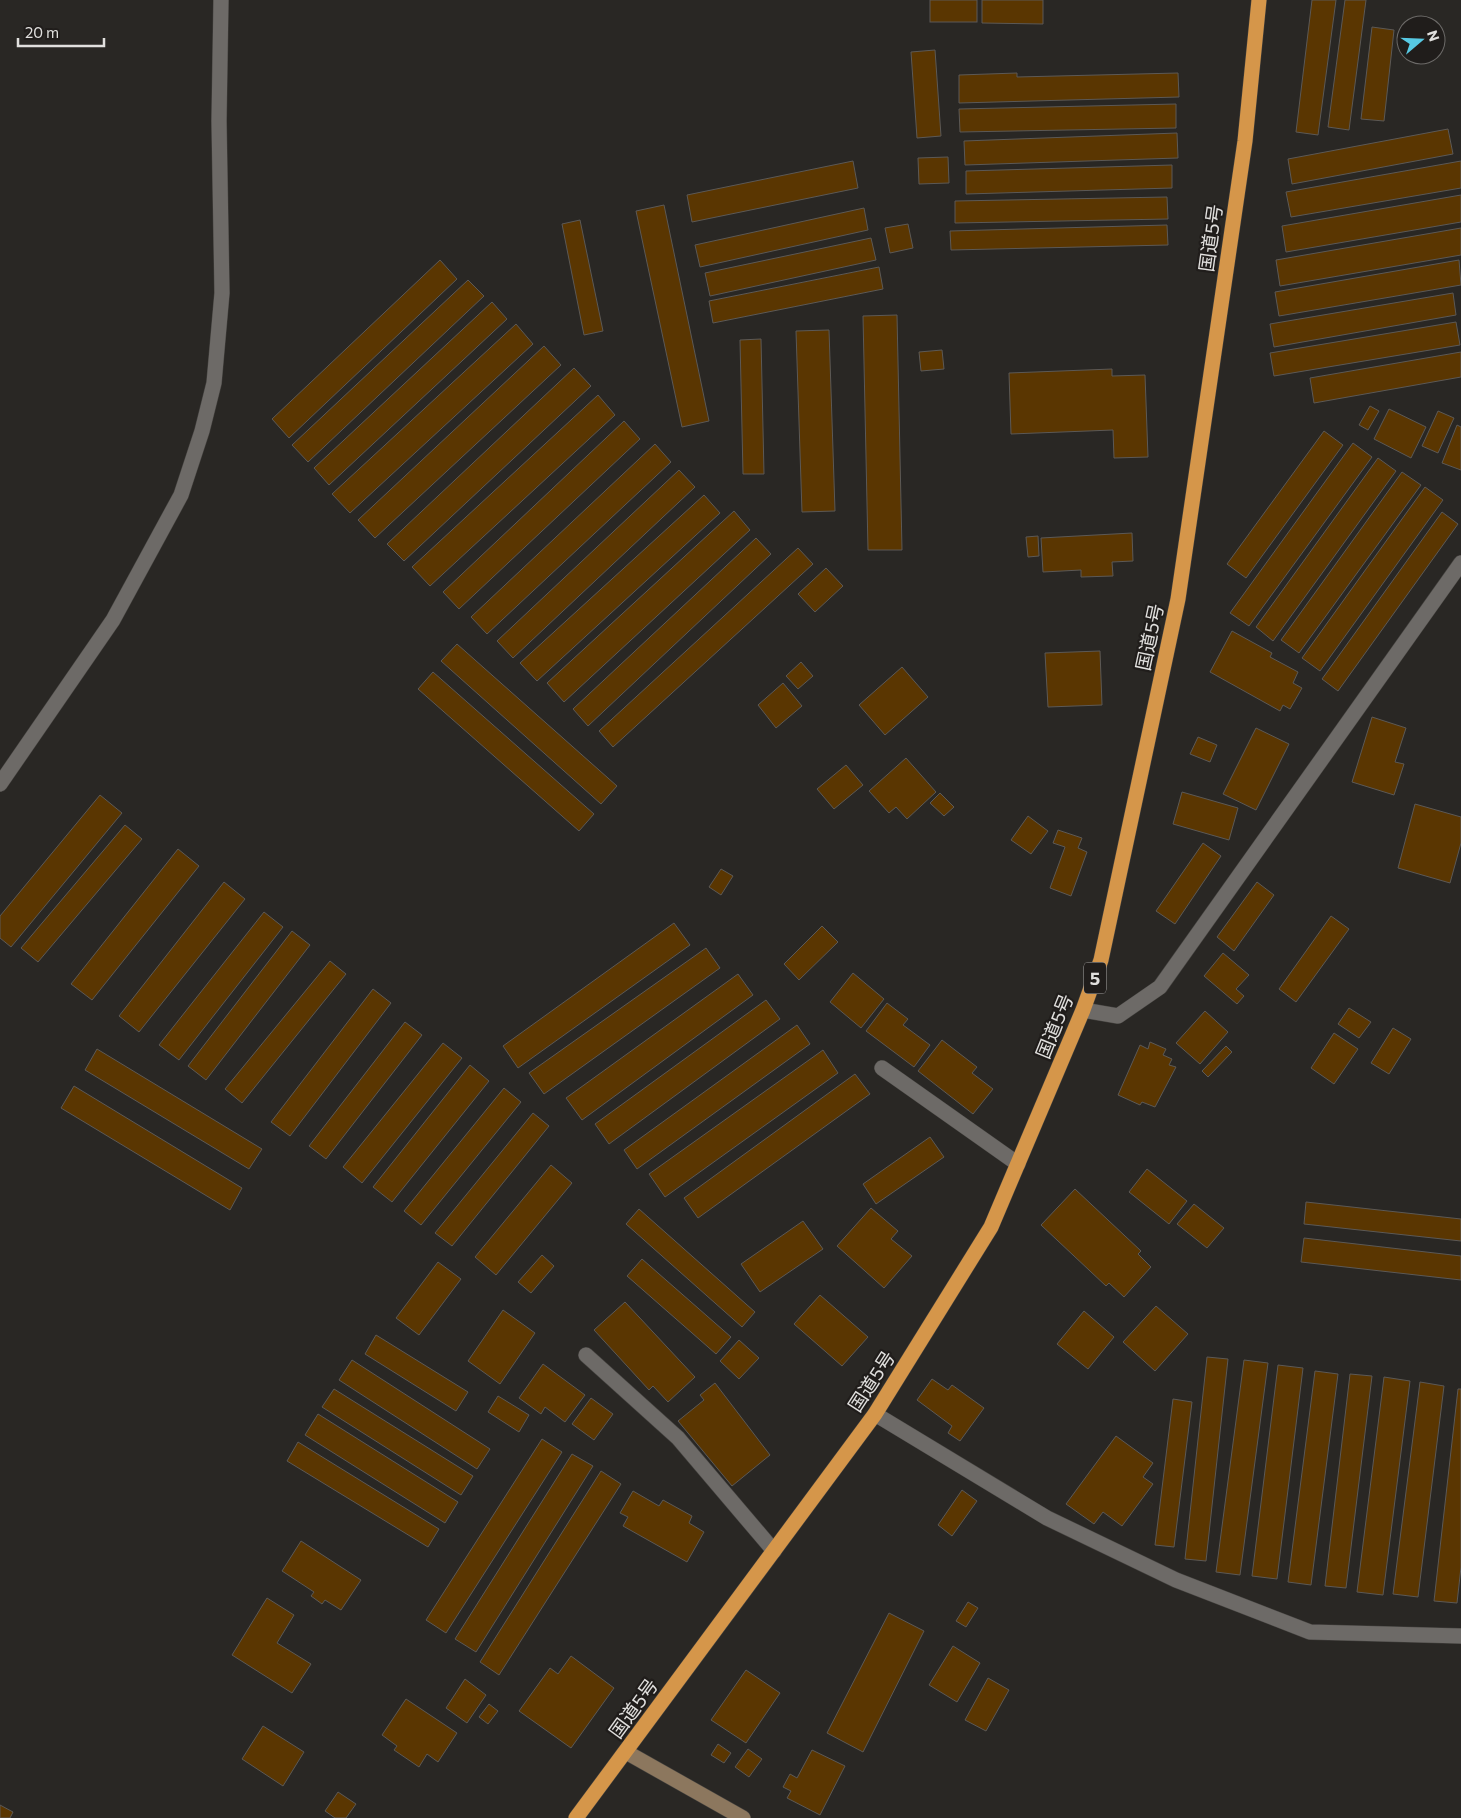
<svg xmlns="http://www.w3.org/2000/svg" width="1461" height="1818" font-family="Commissioner,'Noto Sans JP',sans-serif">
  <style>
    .building { fill: #5a3601; stroke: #5c5956 }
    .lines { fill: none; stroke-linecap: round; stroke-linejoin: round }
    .lane-casing { stroke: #44423f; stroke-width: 16 }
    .street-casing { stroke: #44423f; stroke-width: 16 }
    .secondary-casing { stroke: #44423f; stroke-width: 16 }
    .highway-casing { stroke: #44423f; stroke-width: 16 }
    .lane { stroke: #6d6a67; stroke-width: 15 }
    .street { stroke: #6d6a67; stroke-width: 15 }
    .secondary { stroke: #8c775e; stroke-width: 15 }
    .highway { stroke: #d5964a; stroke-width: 15 }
    .labels { text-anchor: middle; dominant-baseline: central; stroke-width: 4.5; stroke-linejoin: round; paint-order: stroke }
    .shield { fill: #201d1b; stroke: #a7a6a4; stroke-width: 1 }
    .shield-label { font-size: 18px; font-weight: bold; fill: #e1e0de }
    .street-label { font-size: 19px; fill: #e1e0de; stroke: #201d1b }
  </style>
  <rect width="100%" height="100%" fill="#292724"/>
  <g class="building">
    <rect x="930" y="0" width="47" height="22"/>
    <polygon points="982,0 1043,0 1043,24 982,23"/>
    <polygon points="1312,0 1336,0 1318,135 1296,132"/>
    <polygon points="1345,0 1366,0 1349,130 1328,127"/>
    <polygon points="1372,27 1394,30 1384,121 1361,119"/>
    <polygon points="935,50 941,136 917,138 911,52"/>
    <polygon points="1017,73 1017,77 1178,73 1179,97 959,103 959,75"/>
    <polygon points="1176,104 1176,128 960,132 959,109"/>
    <polygon points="1448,129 1453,154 1292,184 1288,159"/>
    <polygon points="1177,133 1178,158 965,165 964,141"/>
    <polygon points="948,157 949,183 919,184 918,158"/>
    <polygon points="853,161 858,188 692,222 687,195"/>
    <polygon points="1461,161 1461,188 1291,217 1286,192"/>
    <polygon points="1172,165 1172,188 966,194 966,171"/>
    <polygon points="1461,195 1461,222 1286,252 1282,226"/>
    <polygon points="1167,197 1168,219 955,223 955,201"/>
    <polygon points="664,205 709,421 682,427 636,211"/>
    <polygon points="864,208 868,230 700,267 695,245"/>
    <polygon points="580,220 603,331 584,335 562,224"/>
    <polygon points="908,224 913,248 890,253 885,228"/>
    <polygon points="1167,225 1168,245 951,250 950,231"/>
    <polygon points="1461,228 1461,255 1280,286 1276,260"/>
    <polygon points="871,238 876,260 710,296 705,273"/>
    <polygon points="440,260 457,279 289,438 272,419"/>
    <polygon points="1459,260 1461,285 1279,316 1275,292"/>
    <polygon points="879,267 883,289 713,323 709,301"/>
    <polygon points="468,280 484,296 308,462 292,445"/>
    <polygon points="1453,293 1456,315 1274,347 1270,324"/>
    <polygon points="492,302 507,319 329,485 314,468"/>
    <polygon points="897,315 902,550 868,550 863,316"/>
    <polygon points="1456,322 1460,345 1274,376 1270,353"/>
    <polygon points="516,324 533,344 350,513 332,494"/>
    <polygon points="829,330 835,511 802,512 796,331"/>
    <polygon points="761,339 764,474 743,474 740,340"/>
    <polygon points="544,346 561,365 375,538 358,520"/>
    <polygon points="942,350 944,369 921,371 919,352"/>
    <polygon points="1461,352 1461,377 1314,403 1310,378"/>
    <polygon points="574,368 591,386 404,561 387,544"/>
    <polygon points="1112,369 1112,376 1145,375 1148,457 1114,458 1113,430 1011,434 1009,373"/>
    <polygon points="598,395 615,415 430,586 412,567"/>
    <polygon points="1370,406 1379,411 1368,430 1359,425"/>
    <polygon points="1389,409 1426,427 1411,458 1374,439"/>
    <polygon points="1438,411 1454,418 1438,453 1422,446"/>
    <polygon points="624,421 640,439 459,609 443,592"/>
    <polygon points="1457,425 1461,427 1461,470 1442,463"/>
    <polygon points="1324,431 1343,445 1246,578 1227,564"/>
    <polygon points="1353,443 1372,457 1249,626 1230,613"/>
    <polygon points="655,444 671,462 487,634 471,617"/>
    <polygon points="1378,458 1396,471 1273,641 1256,627"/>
    <polygon points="679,470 695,487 513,658 497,641"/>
    <polygon points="1402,472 1421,485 1299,653 1281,640"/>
    <polygon points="1425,487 1443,500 1320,671 1302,658"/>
    <polygon points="704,495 720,513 537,681 520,663"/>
    <polygon points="734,511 750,530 564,702 547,683"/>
    <polygon points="1442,512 1458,524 1338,691 1322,679"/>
    <polygon points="1132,533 1133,561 1112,562 1113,576 1081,577 1081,570 1043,572 1041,538"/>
    <polygon points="1038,536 1039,556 1028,557 1026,537"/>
    <polygon points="756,538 771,554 588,726 573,709"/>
    <polygon points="798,548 813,564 613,747 599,731"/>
    <polygon points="826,568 843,586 815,612 798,594"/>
    <polygon points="1232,631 1272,653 1270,657 1298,672 1293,683 1302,688 1290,709 1283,705 1280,711 1210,672"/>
    <polygon points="457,644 617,786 601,804 441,661"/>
    <polygon points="1100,651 1102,705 1048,707 1045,653"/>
    <polygon points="801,662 813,676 798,689 786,676"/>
    <polygon points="902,667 928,697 885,735 859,705"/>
    <polygon points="433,672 594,814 579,831 418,689"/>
    <polygon points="783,683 802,706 776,728 758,705"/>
    <polygon points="1372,717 1406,728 1395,762 1404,764 1394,795 1352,782"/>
    <polygon points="1256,728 1289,744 1256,810 1223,794"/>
    <polygon points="1198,737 1217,745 1210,762 1190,754"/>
    <polygon points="906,758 936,792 907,819 896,807 889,813 869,791"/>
    <polygon points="846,765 863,785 834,809 817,789"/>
    <polygon points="1182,792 1238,808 1229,840 1173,824"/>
    <polygon points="940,793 954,807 944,816 930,803"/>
    <polygon points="100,795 122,813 11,947 0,938 0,916"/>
    <polygon points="1415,804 1461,817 1461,843 1450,883 1398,868"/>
    <polygon points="1028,816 1048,831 1031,854 1011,840"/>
    <polygon points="125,825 142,839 38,962 21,948"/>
    <polygon points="1058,830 1082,838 1078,848 1087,852 1071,896 1050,888 1065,847 1053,843"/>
    <polygon points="1203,843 1221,856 1175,924 1156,911"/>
    <polygon points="178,849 199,866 92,1000 71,984"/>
    <polygon points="721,869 733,876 721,895 709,887"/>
    <polygon points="224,882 245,899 139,1032 119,1016"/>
    <polygon points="1257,882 1274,895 1234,951 1217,937"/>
    <polygon points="264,912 283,927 179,1060 159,1045"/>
    <polygon points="1331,916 1349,929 1296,1002 1279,989"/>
    <polygon points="674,923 690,945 518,1068 503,1046"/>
    <polygon points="822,926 838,942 799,980 784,964"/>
    <polygon points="292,931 310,945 206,1080 188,1066"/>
    <polygon points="706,948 720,968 544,1094 529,1073"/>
    <polygon points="1223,953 1249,975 1236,989 1244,996 1237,1004 1204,976"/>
    <polygon points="330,961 346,974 242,1103 225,1089"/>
    <polygon points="853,973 884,999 861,1028 830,1002"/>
    <polygon points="738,974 753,995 582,1120 566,1098"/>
    <polygon points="373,989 391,1003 290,1136 271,1122"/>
    <polygon points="766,1000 780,1019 609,1144 595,1124"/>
    <polygon points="887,1003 908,1019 903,1025 930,1045 914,1067 866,1031"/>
    <polygon points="1349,1008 1371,1022 1359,1038 1338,1024"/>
    <polygon points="1205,1011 1228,1032 1200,1064 1176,1043"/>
    <polygon points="405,1022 422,1035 326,1159 309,1146"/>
    <polygon points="797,1025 810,1044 637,1169 624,1150"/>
    <polygon points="1393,1028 1411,1039 1389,1074 1371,1063"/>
    <polygon points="1334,1033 1358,1049 1334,1084 1311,1068"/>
    <polygon points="942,1040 977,1067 972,1073 993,1089 973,1114 918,1071"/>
    <polygon points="1150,1042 1166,1049 1163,1055 1172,1059 1169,1065 1176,1067 1155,1107 1142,1102 1140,1105 1118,1095 1140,1045 1148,1049"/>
    <polygon points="443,1043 462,1058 362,1183 343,1167"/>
    <polygon points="1226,1046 1232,1052 1208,1077 1202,1071"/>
    <polygon points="97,1049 262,1149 249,1169 85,1070"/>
    <polygon points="823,1050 838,1073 665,1197 649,1174"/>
    <polygon points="470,1065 489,1081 392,1202 373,1187"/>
    <polygon points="855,1074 870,1094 698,1218 684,1198"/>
    <polygon points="74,1086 242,1188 230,1210 61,1108"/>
    <polygon points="504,1088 521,1102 421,1225 404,1211"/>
    <polygon points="533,1113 549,1126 452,1246 435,1233"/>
    <polygon points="930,1137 944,1157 876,1204 863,1184"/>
    <polygon points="551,1165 572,1183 496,1275 475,1257"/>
    <polygon points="1147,1169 1187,1201 1169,1224 1129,1192"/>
    <polygon points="1075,1189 1141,1251 1138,1254 1151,1267 1124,1297 1109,1283 1106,1286 1041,1225"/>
    <polygon points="1306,1202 1461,1219 1461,1241 1304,1224"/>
    <polygon points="1194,1204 1224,1228 1207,1248 1177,1224"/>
    <polygon points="871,1208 898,1231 891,1239 912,1256 884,1288 837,1246"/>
    <polygon points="639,1209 755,1312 742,1327 626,1224"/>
    <polygon points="803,1221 823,1249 760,1292 741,1264"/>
    <polygon points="1304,1238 1461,1256 1461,1280 1301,1262"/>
    <polygon points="542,1255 554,1266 531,1293 518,1282"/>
    <polygon points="642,1259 731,1337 716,1354 627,1276"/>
    <polygon points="438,1262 461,1279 419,1335 396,1318"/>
    <polygon points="820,1295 868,1337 842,1366 794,1324"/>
    <polygon points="625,1302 695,1377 668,1402 653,1386 649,1390 594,1330"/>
    <polygon points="1156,1306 1188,1334 1155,1371 1123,1342"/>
    <polygon points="503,1310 535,1333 500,1384 468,1361"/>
    <polygon points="1084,1311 1114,1337 1088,1369 1057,1344"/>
    <polygon points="376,1335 468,1392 456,1411 365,1354"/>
    <polygon points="739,1340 759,1358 739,1379 720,1361"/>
    <polygon points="1207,1357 1228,1359 1206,1561 1185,1559"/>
    <polygon points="352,1360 490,1449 477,1469 339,1380"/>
    <polygon points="1244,1360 1268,1363 1240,1575 1216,1572"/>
    <polygon points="543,1364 585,1395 565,1422 545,1407 541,1414 519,1398"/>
    <polygon points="1278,1365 1303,1368 1277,1579 1252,1576"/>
    <polygon points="1315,1371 1338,1374 1311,1585 1288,1582"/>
    <polygon points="1350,1374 1372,1376 1346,1588 1325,1586"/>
    <polygon points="1384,1377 1410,1381 1383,1595 1357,1592"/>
    <polygon points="932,1379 948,1390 952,1385 984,1408 960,1441 948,1433 952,1426 917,1400"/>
    <polygon points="1420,1382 1444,1386 1418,1597 1393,1594"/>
    <polygon points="715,1383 770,1455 732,1486 678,1421 704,1400 700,1395"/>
    <polygon points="334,1389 473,1476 461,1495 322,1407"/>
    <polygon points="1458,1389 1461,1389 1461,1567 1457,1603 1434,1601"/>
    <polygon points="498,1396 529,1415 519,1432 488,1412"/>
    <polygon points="591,1398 613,1414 594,1440 572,1424"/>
    <polygon points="1173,1399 1192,1402 1174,1547 1155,1545"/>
    <polygon points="318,1414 458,1502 445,1523 305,1435"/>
    <polygon points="1116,1436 1153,1463 1143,1477 1153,1484 1122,1526 1103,1512 1094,1524 1066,1504"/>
    <polygon points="542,1439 562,1452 446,1633 426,1620"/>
    <polygon points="298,1442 439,1529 428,1547 287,1461"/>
    <polygon points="572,1454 593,1466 476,1652 455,1639"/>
    <polygon points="601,1471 621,1484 499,1675 480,1662"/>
    <polygon points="962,1490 977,1501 952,1536 938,1525"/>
    <polygon points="633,1491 659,1506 663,1500 692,1516 689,1523 704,1532 687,1562 623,1526 628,1517 620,1513"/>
    <polygon points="301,1541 361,1580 341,1610 325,1600 322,1604 311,1596 314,1592 282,1571"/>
    <polygon points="267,1598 294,1615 277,1643 311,1664 292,1693 232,1655"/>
    <polygon points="968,1602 978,1608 966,1627 956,1621"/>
    <polygon points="889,1613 924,1631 863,1752 827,1733"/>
    <polygon points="953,1646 980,1663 957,1702 929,1685"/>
    <polygon points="571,1656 614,1688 571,1748 519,1711 550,1668 558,1674"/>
    <polygon points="746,1670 780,1693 746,1743 711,1720"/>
    <polygon points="988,1678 1009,1690 986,1731 965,1720"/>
    <polygon points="465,1679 486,1695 467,1723 446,1708"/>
    <polygon points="406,1699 457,1733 438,1762 427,1754 419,1767 394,1750 397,1746 382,1735"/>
    <polygon points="489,1704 498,1711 488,1724 479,1717"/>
    <polygon points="263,1726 304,1752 283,1786 242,1759"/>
    <polygon points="718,1744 731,1753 724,1763 711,1755"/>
    <polygon points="748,1749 762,1759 749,1777 735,1767"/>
    <polygon points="812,1750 845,1766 820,1815 787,1798 791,1791 783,1787 790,1774 797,1778"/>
    <polygon points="338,1792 356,1804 346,1818 335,1818 325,1811"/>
    <polygon points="0,1805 13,1812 10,1818 0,1818"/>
  </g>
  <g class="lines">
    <g class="lane-casing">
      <g id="lane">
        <polyline points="882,1068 1018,1164"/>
        <polyline points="586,1355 678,1438 774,1551"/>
      </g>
    </g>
    <g class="street-casing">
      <g id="street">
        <polyline points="0,784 113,620 181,495 202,431 214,383 222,293 219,121 221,0"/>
        <polyline points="1083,1010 1118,1016 1160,987 1461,563"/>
        <polyline points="875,1414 1047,1518 1176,1580 1310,1632 1461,1636"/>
      </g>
    </g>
    <g class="secondary-casing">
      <polyline id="secondary" points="626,1752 743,1818"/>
    </g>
    <g class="highway-casing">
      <polyline id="highway" points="576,1818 875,1414 991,1227 1083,1010 1101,960 1178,599 1245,141 1259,0"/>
    </g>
    <use href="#lane" class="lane"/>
    <use href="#street" class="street"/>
    <use href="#secondary" class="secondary"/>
    <use href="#highway" class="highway"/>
  </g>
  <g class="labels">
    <rect class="shield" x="1084" y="962.5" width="22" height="31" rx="4"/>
    <g class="shield-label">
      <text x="1095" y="978">5</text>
    </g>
    <g class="street-label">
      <text transform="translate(1210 238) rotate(-82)">国道5号</text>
      <text transform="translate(1149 637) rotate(-78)">国道5号</text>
      <text transform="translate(1054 1026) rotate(-68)">国道5号</text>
      <text transform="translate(871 1381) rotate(-57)">国道5号</text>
      <text transform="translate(633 1708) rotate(-54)">国道5号</text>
    </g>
  </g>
  <g transform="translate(1421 40) rotate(71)"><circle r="24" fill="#201d1b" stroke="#6d6b69"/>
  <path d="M0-4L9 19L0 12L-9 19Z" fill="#57c9e3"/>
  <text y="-8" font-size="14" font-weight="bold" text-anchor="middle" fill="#e1e0de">N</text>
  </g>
  <path d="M18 38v8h86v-8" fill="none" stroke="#e1e0de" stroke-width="2.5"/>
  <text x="25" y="38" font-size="15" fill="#e1e0de" stroke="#201d1b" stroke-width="4" paint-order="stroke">20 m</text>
</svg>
